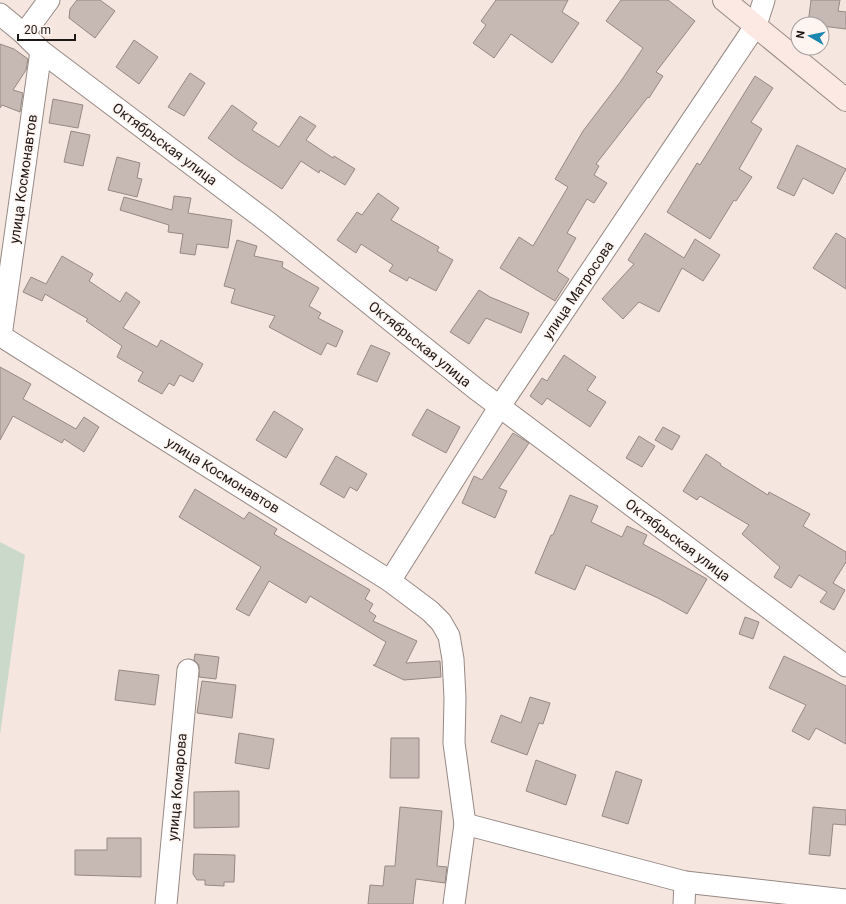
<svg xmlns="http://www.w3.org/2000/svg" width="846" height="904" font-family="Roboto,sans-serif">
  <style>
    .green { fill: #cbd9ca }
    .building { fill: #c6b8b3; stroke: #968984 }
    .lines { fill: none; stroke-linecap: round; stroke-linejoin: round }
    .street-casing { stroke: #968984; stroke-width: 23 }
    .secondary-casing { stroke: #968984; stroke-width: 24 }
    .street { stroke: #fff; stroke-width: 21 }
    .secondary { stroke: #fce9e3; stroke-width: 22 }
    .labels { text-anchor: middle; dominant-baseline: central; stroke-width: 3; stroke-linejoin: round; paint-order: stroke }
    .street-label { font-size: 14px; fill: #1d1816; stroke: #fef5f1 }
  </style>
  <rect width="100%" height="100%" fill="#f5e6e0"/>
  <polygon class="green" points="0,542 25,555 0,735"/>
  <g class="building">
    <polygon points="77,0 100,0 115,11 95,38 69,18 70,9"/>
    <polygon points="496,0 568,0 562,12 579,23 552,63 511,34 494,58 473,43 486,25 481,21"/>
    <polygon points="621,0 668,0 695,21 656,72 663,76 649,98 648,97 596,164 599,166 594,175 607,183 594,203 587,199 567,233 576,238 557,271 569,279 555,301 500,268 519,237 533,246 568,187 555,179 583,131 621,81 643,48 606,21"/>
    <polygon points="811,0 840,0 838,11 846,12 846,29 822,26 822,24 808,24"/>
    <polygon points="134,40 158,57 139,84 116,67"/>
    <polygon points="0,44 14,49 28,59 26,70 13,90 23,93 20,112 2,105 0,108"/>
    <polygon points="190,73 205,83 184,116 168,107"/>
    <polygon points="755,76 773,88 751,122 762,129 739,169 752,177 736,201 734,200 710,239 667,212 697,163 700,165"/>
    <polygon points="53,99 83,105 78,128 49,123"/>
    <polygon points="232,105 257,123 252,130 279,147 300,116 316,126 306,140 333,158 334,156 355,169 345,185 320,170 319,173 301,161 282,189 238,160 208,138"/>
    <polygon points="71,131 90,135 83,166 64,162"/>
    <polygon points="797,145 846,169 833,194 803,178 794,196 777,188"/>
    <polygon points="117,157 140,163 137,178 142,179 137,197 108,190"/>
    <polygon points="378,193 399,208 391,220 439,247 437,251 453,260 436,291 409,277 407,281 389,271 393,265 361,244 356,253 337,240 357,212 362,215"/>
    <polygon points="174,196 191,198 188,213 232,220 228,248 197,244 195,255 180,253 183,234 168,232 169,225 120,210 124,197 172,210"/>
    <polygon points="645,233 684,258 695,239 720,255 703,281 682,268 659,312 639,302 623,319 602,299 634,264 628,260"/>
    <polygon points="836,233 846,239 846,289 813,268"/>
    <polygon points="237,240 257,246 254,256 283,262 282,267 319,288 309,306 321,313 318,318 343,331 336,347 327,343 321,355 269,327 275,316 231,303 235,289 224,286"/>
    <polygon points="62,256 93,274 89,281 120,302 126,292 140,302 123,328 157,347 161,340 203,364 193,382 180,375 174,386 169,383 162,394 138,381 143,372 117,357 122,346 86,321 88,319 45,294 42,301 23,292 31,277 46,284"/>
    <polygon points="479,290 490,297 529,313 521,333 486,318 469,344 450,332"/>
    <polygon points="371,345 390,353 377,382 357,374"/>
    <polygon points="564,355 596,377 587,390 606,402 590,427 547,398 542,405 530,396 542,378 547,381"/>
    <polygon points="0,367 31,384 23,399 76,429 84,417 99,427 84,452 64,439 62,443 13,416 0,440"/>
    <polygon points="427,409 460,427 446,453 412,435"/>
    <polygon points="274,411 303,429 286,458 256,440"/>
    <polygon points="663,427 680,436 672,450 655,440"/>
    <polygon points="513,433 529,443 499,488 507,491 495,518 462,503 474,476 482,480"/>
    <polygon points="639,436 655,446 642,467 626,458"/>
    <polygon points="706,454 721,464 720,465 768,495 769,492 810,514 803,526 846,552 846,562 833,583 845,590 834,610 820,602 827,592 799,575 791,588 774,577 780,567 742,534 749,525 700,496 697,500 683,491"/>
    <polygon points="336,456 367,474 357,491 350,487 344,498 320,484"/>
    <polygon points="195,489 244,519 249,512 277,529 274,534 370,590 365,599 373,604 369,611 376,616 373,621 417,641 406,663 440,661 441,677 404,680 373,665 375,665 386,642 310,596 306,603 269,581 249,616 236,609 261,567 179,517"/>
    <polygon points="570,495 598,506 591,522 622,537 627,526 647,535 643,544 707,579 687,614 658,598 586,565 575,590 535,573 551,535 553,535"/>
    <polygon points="745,617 759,622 753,639 739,634"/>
    <polygon points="195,654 219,657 216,679 199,677 199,665 194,660"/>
    <polygon points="784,656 822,674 846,686 846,744 816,728 809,740 792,731 806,705 769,688"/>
    <polygon points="119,670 159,675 155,705 115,700"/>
    <polygon points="202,681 236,685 232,718 197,713"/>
    <polygon points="530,697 550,703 543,724 539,723 527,755 491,742 501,715 521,723"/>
    <polygon points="239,733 274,739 269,769 235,763"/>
    <polygon points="391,738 419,738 419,778 390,778"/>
    <polygon points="536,760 576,775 566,805 526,791"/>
    <polygon points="616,771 642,780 628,824 602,816"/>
    <polygon points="239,791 239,827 194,828 194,792"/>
    <polygon points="400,807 442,811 437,866 447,867 445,883 416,879 413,904 368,904 370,885 383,886 385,866 395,866"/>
    <polygon points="813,807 846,810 846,825 833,824 830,856 809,854"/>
    <polygon points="107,838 141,838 141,877 75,875 75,850 107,850"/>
    <polygon points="194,854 235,855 234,882 224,882 224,886 205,885 205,880 197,880 193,874"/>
  </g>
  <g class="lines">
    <g class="street-casing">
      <g id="street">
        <polyline points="0,14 24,34 41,51 269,223 476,389 846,666"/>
        <polyline points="24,34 49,0"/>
        <polyline points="41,51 1,336 390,581 430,611 441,622 449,636 453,659 455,698 454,743 465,824 454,904"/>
        <polyline points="390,581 500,406 756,25 764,0"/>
        <polyline points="465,824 685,882 846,900"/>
        <polyline points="166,904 188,670"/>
        <polyline points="684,904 685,882"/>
      </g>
    </g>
    <g class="secondary-casing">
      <polyline id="secondary" points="724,0 846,100"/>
    </g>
    <use href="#street" class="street"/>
    <use href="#secondary" class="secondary"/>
  </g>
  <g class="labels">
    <g class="street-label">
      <text transform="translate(165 144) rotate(37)">Октябрьская улица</text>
      <text transform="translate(23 179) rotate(-82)">улица Космонавтов</text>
      <text transform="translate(578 290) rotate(-56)">улица Матросова</text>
      <text transform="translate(420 344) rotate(39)">Октябрьская улица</text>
      <text transform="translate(223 475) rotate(32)">улица Космонавтов</text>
      <text transform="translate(678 540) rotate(37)">Октябрьская улица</text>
      <text transform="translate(177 787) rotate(-85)">улица Комарова</text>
    </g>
  </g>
  <g transform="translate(810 36) rotate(279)"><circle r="19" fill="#fef5f1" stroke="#a49d99"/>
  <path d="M0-3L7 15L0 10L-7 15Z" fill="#1c86ae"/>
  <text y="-6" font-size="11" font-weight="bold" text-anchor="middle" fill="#1d1816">N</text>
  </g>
  <path d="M18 34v6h57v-6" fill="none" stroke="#1d1816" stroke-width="2"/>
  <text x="24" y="34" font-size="12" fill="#1d1816" stroke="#fef5f1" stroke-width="3" paint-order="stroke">20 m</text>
</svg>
